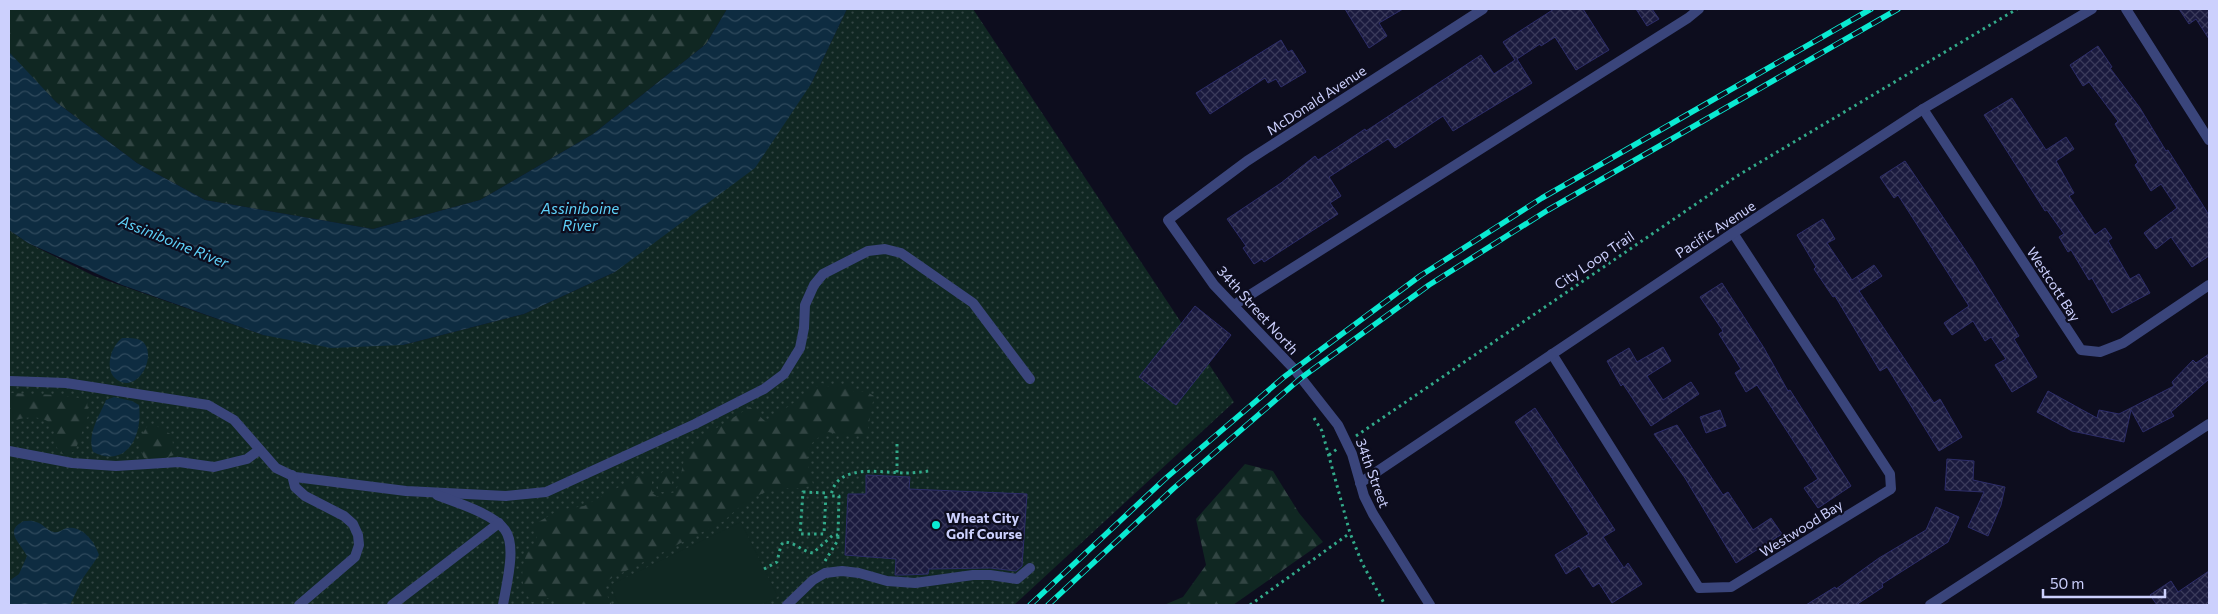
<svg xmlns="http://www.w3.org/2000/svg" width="2218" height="614" font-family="Commissioner,sans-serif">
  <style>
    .grass { fill: url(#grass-dots) }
    .forest { fill: url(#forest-firs) }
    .park { fill: #102722 }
    .water { fill: url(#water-waves) }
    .building { fill: url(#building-cross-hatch); stroke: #2d2d69 }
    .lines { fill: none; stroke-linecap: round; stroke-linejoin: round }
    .path { stroke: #32aa8a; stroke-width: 3; stroke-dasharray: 2.5 4; stroke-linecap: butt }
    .service { stroke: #3a457b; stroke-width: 10 }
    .minor { stroke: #3a457b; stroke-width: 10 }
    .rail-casing { stroke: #0aead2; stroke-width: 5.5 }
    .rail { stroke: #0d0d1e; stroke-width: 4; stroke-dasharray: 11; stroke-linecap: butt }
    .poi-dot { fill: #0aead2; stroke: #0d0d1e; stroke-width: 2 }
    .labels { text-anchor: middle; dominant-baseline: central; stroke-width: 4.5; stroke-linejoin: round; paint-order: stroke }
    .street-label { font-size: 14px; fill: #ccd0fd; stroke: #0d0d1e }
    .poi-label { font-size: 14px; font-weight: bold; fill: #ccd0fd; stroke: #0d0d1e; text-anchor: start }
    .water-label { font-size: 15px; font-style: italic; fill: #5ed1f8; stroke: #0d0d1e }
  </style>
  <defs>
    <pattern id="grass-dots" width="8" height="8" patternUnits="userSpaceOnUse" patternTransform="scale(1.25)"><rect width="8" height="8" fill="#102722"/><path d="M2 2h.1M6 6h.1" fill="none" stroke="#324543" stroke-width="1.8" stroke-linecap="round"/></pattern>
    <pattern id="forest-firs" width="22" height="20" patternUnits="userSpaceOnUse" patternTransform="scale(1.25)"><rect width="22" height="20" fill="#102722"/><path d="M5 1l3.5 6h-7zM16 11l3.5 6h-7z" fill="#324543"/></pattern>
    <pattern id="water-waves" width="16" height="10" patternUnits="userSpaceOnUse" patternTransform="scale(1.25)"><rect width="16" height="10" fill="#0e2c41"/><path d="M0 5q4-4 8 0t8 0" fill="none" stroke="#304a5d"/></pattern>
    <pattern id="building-cross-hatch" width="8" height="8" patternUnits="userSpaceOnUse" patternTransform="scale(1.25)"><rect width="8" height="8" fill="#1a1a3e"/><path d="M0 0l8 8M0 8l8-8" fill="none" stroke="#3a3a5b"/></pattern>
  </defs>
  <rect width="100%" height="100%" fill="#0d0d1e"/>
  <polygon class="grass" points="847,9 973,9 1234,402 1014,605 9,605 9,230 28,243 94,276 263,335 403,345 524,314 615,272 811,84"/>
  <g class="forest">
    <polygon points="9,9 727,9 706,44 593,134 480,200 373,229 205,200 137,163 56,102 13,58 9,52"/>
    <path d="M822,383l7,4 18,-3 8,9 10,-2 9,5 -7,38 -14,3 -25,-5c-28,14 -22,26 -15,52 -11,7 -22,3 -35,5 -21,3 -39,17 -54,32l-116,59 -5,7 9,18h-51l-8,-8 -21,5c-12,-14 -12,-33 -5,-49 3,-4 8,-9 9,-13 2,-5 0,-12 -1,-16l24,-14 25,-4 59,-32 9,2v17l6,4 17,-5 4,-9 6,-28 10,-7 6,-10 49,-31 16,15z"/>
    <path d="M9,393l47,2 31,4 1,17 -13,35 -9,4 -7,-2c-3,-6 -2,-9 -3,-16 -3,-25 -29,-21 -47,-15z"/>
    <path d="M148,425h7l17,10 2,20 -19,6 -11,-3c-7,-13 -4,-21 4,-33z"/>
    <polygon points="1245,464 1273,471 1299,513 1323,542 1233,605 1164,605 1183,597 1206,565 1196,519"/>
    <path d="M672,469l1,5 -2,16 -5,2h-7c-3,-9 -1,-16 5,-22z"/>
  </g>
  <polygon class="park" points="741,522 778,597 760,605 619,605 610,585"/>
  <g class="water">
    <polygon points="727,9 847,9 811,84 755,168 615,272 524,314 403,345 331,348 263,335 122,285 28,243 9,230 9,52 56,102 137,163 205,200 373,229 480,200 593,134 706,44"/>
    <path d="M122,338c7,0 17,-1 22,5 13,16 -8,52 -28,36 -12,-10 -5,-33 6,-41z"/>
    <path d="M114,397l18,4 7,4c4,30 -12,64 -46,47 -6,-19 6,-35 13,-52z"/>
    <path d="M24,521c3,0 8,-1 12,1 6,1 11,8 17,10 5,1 7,-1 11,-3 17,-6 31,13 35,26l-16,23 -13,27h-61v-24l10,-7 8,-18c-7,-14 -24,-25 -3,-35z"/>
  </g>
  <g class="building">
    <polygon points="1345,9 1403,9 1379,23 1387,36 1369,48"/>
    <polygon points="1554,9 1583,9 1609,50 1576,70 1555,37 1541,46 1540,44 1517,59 1532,83 1453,131 1443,116 1395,148 1388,139 1329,177 1341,196 1330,203 1338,214 1264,262 1262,259 1254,264 1243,248 1246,246 1227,219 1281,183 1315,156 1318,160 1365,129 1366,131 1481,55 1494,74 1515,60 1503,42"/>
    <polygon points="1636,9 1652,9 1659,19 1647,26"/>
    <polygon points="2179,9 2209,9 2209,39 2196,19 2189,24"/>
    <polygon points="1281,40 1288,52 1292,50 1306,72 1281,87 1276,79 1268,83 1265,78 1210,114 1196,93"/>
    <polygon points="2098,46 2112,67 2110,68 2140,108 2166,151 2168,150 2209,215 2209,256 2192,267 2171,237 2156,249 2144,233 2177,208 2161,184 2151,191 2135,165 2138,162 2115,124 2118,121 2089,82 2083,86 2070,65"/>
    <polygon points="2012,98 2046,150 2066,137 2074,149 2056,161 2074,193 2069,196 2095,235 2105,228 2112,238 2108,241 2130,279 2139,274 2150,293 2112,313 2092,278 2089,280 2071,250 2068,252 2059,237 2064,234 2047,210 2045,211 1984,115"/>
    <polygon points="1905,161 1972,260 2019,336 2014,339 2037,377 2012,392 1995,365 2006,359 1991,337 1985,341 1973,321 1952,335 1944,323 1969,306 1898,195 1894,198 1880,177"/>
    <polygon points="1823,219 1835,239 1827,243 1852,280 1874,265 1882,276 1859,291 1934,403 1940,399 1962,437 1939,451 1887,367 1880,371 1835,296 1833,297 1814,269 1816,267 1797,235"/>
    <polygon points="1722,283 1764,348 1788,391 1790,390 1851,486 1818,508 1804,488 1818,479 1757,385 1746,392 1735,373 1741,369 1719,334 1723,331 1700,297"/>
    <polygon points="1195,306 1231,335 1176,405 1139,377"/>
    <polygon points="1663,347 1671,361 1647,376 1663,400 1691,382 1699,394 1651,426 1623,384 1621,386 1607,361 1629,348 1637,362"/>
    <polygon points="2209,354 2209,379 2171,412 2174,416 2143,432 2131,410 2124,442 2072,431 2037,412 2048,391 2097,418 2099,410 2119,414 2174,386 2172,382 2193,360 2196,363"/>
    <polygon points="1535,408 1615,530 1603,537 1624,568 1628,563 1642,584 1612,603 1599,583 1593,587 1579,566 1566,574 1555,555 1589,534 1515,422"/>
    <polygon points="1720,410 1726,426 1706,433 1700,417"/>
    <polygon points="1677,425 1723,495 1728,492 1753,530 1771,518 1782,534 1736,563 1685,478 1654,434"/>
    <polygon points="1947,459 1974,461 1973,480 2005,487 2001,505 1988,536 1968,527 1984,492 1945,490"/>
    <polygon points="866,475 910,477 909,489 1027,494 1022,566 1016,571 990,568 929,569 928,574 905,575 895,575 896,559 845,555 848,494 866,494"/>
    <polygon points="1936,507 1959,517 1948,542 1882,584 1883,587 1856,605 1806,605 1835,587 1836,589 1879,558 1926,530"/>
    <polygon points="2209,571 2209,605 2157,605 2150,595 2171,581 2178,592"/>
  </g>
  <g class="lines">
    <g class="path">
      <polyline points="1314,418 1322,431 1350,533 1362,563 1385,605"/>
      <polyline points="1356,436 1737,176 2017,9"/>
      <polyline points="897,444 897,473"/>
      <polyline points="1329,455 1337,449"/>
      <polygon points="803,492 826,493 824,534 800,534"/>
      <polyline points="825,561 838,540 838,535"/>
      <path d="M764,569l13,-7 4,-17 3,-3c11,0 19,10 29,11l20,-18h5l1,-39h-8c5,-34 52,-23 74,-23 8,0 16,-1 24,-2"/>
      <polyline points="1250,605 1350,533"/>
    </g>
    <g class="service">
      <polyline points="1234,305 1688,18 1699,9"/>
      <polyline points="9,381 66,383 208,405 234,420 276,468 295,477 406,491 506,496 546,492 695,424 764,389 784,374 800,348 804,328 805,305 814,285 823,274 868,251 885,249 901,253 973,303 1030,379"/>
      <polyline points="9,451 72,463 116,466 179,462 214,467 247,459 259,450"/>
      <polyline points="292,475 295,487 305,496 344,516 353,524 358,535 359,545 355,557 299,605"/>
      <path d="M437,495c18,7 57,19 68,35 12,16 1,56 -2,75"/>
      <polyline points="392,605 499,523"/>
      <polyline points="787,605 813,580 825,573 842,571 859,573 887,581 915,583 973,575 990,575 1017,579 1030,568"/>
      <polyline points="1930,605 2209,424"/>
    </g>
    <g class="minor">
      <polyline points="2126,9 2209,140"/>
      <polyline points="1923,109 2081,350 2100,352 2123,343 2209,285"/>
      <polyline points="1552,354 1699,588 1731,587 1891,489 1890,474 1733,233"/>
      <polyline points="1360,483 1733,233 1923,109 2092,9"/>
      <polyline points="1430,605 1373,514 1364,496 1352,454 1338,425 1294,369 1214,285 1168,220 1247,161 1483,9"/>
    </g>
    <g class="rail-casing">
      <g id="rail">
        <polyline points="1030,605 1166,478 1284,377 1420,276 1542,198 1871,9"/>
        <polyline points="1048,605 1174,488 1301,378 1429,285 1548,210 1898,9"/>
      </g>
    </g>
    <use href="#rail" class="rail"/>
  </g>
  <circle class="poi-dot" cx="936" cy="525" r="5"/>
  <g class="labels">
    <g class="street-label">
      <text transform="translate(1316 100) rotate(-33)">McDonald Avenue</text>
      <text transform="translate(1715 229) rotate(-33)">Pacific Avenue</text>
      <text transform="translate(1594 260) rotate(-34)">City Loop Trail</text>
      <text transform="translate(2054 284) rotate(57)">Westcott Bay</text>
      <text transform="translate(1258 310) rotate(48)">34th Street North</text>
      <text transform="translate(1373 473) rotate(70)">34th Street</text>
      <text transform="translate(1801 528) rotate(-32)">Westwood Bay</text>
    </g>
    <g class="poi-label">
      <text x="946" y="517">Wheat City<tspan x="946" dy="16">Golf Course</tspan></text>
    </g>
    <g class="water-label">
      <text x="580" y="208">Assiniboine<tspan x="580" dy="17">River</tspan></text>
      <text transform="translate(174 241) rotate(22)">Assiniboine River</text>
    </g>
  </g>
  <rect width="2218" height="614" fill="none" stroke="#ccd0fd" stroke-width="20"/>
  <path d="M2043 589v8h122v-8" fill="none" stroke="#ccd0fd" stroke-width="2.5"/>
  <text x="2050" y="589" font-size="15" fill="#ccd0fd" stroke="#0d0d1e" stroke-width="4" paint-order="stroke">50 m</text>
</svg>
